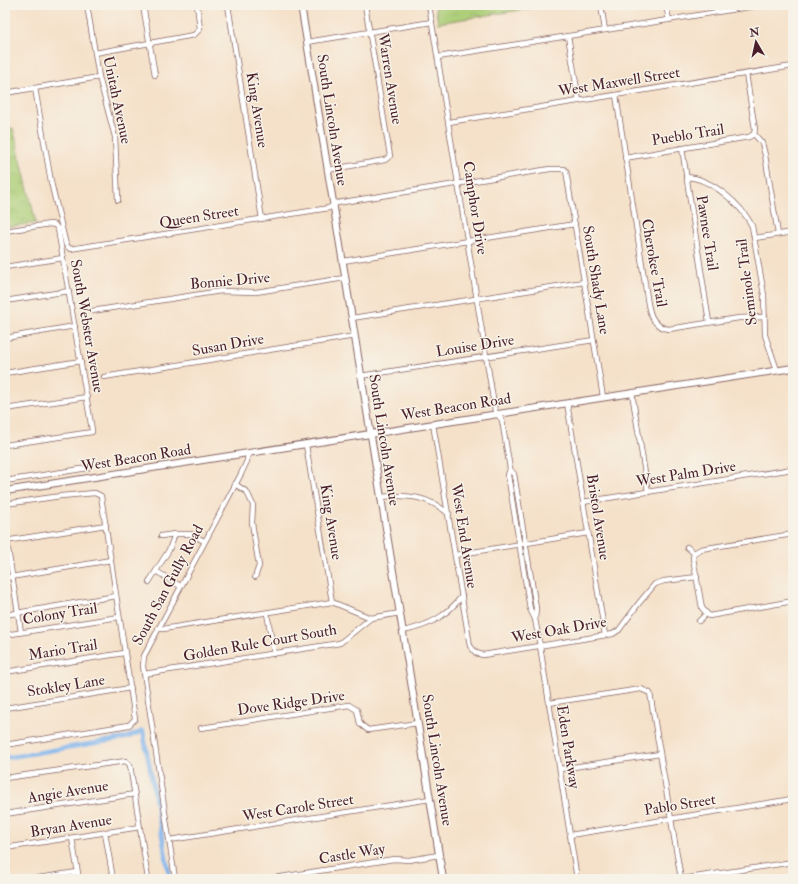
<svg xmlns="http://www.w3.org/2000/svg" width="798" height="884" font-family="'IM FELL Double Pica',serif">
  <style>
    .park { fill: url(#park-crowns); stroke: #7a7650 }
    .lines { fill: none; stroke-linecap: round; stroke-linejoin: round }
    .canal { stroke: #7fb3ec; stroke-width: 4.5 }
    .street-casing { stroke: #866362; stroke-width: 6 }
    .secondary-casing { stroke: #866362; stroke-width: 8 }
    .street { stroke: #fff; stroke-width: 4.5 }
    .secondary { stroke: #fff; stroke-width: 6 }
    .labels { text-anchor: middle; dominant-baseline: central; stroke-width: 3; stroke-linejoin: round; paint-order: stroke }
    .street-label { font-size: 15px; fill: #4a1f2b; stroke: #f7f3e8 }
  </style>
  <defs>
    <pattern id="park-crowns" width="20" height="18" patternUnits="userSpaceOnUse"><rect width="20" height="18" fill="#abcd76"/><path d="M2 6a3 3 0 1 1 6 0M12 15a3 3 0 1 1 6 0" fill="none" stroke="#95b066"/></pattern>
  </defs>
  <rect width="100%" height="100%" fill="#f7f3e8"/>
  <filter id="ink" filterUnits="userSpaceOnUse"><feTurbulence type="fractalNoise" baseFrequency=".025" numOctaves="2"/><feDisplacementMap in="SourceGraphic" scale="8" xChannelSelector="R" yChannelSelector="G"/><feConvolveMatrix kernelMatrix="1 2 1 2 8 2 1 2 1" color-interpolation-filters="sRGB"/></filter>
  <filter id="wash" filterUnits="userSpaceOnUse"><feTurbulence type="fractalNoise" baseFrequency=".012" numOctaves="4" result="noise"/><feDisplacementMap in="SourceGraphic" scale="16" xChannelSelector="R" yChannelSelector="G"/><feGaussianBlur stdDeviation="0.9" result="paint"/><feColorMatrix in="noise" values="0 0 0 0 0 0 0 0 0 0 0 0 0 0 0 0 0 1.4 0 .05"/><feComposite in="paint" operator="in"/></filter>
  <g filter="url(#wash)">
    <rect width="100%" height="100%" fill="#f5e1c9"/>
    <g class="park">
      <polygon points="435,5 552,5 438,23"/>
      <polygon points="13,128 36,223 5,227 5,130"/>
    </g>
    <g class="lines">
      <polyline class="canal" points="5,758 126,738 143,731 170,879"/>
    </g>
  </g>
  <g filter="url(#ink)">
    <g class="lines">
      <g class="street-casing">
        <g id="street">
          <polyline points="87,5 99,77 115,137 118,200"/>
          <polyline points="143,5 155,75"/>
          <polyline points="228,5 262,219"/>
          <polyline points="429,5 495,411 502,420 510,469 514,474 536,608 535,619"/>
          <polyline points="601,5 605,30"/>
          <polyline points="666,5 669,20"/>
          <polyline points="568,36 579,101"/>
          <polyline points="307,42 432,22"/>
          <polyline points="95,53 194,35 200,29 197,5"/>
          <polyline points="438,57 761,5"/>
          <polyline points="746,74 755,129 754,134"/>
          <polyline points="35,88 51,182 66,245 70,249 329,208 337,203 550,169 564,169 566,171 603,397"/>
          <polyline points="5,93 99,77"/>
          <path d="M616,95l29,189c3,17 2,43 24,45l70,-11 26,-1"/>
          <polyline points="449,122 793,66"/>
          <polyline points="754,134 762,143 765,155 778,234"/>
          <polyline points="682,148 709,322"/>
          <polyline points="625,158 749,137 754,134"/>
          <polyline points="327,170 385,160 390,156 365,5"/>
          <path d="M686,177c25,1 55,27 66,49l12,69 1,40 12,35"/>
          <polyline points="5,231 50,224 55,225 58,229 92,430 92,432 5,445"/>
          <polyline points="755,238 793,232"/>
          <polyline points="343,261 575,224"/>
          <polyline points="5,267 63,258"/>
          <polyline points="5,301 69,291"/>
          <polyline points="92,311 221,291 256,292 345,278"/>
          <polyline points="352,318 584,282"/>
          <polyline points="5,338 75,326"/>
          <polyline points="5,373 81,361"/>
          <polyline points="360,376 594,340"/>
          <polyline points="104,377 355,336"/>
          <polyline points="632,393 648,492"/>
          <polyline points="567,403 605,635"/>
          <polyline points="5,409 87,397"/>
          <polyline points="433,424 470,646 476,653 483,655 613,634 619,630 639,603 655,584 664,581 697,577"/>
          <polyline points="306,445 332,602"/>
          <polyline points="510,469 508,475 530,609 535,619 540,646 577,879"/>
          <polyline points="5,481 88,468"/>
          <polyline points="235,484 247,492 253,505 252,523 259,566 255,577"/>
          <path d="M381,497c26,-3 47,-1 68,17"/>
          <polyline points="583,502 793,469"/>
          <polyline points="5,504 61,496 95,493 101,496 135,719 129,725 5,745"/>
          <polyline points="5,530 21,632"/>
          <polyline points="161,536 175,534"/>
          <polyline points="5,541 106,525"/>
          <polyline points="687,547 694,553"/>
          <polyline points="694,553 693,558 702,608 709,616 793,601"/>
          <polyline points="694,553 701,549 793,534"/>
          <polyline points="455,555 588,533"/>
          <polyline points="156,571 180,586"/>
          <polyline points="5,578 111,560"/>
          <polyline points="149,582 169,550 175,534 191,534 204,541"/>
          <polyline points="267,613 274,654"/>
          <polyline points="5,615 116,596"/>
          <polyline points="371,618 400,613"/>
          <polyline points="699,621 706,614"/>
          <polyline points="158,628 163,629 332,602 371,618"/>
          <path d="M403,631c25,-5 43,-14 59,-35"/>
          <polyline points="5,635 119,617"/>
          <polyline points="5,672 124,653"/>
          <polyline points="144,674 340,643 371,618"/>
          <polyline points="549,703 641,689 650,693 681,879"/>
          <polyline points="5,708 131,688"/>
          <polyline points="201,728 349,705 357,710 360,724 368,730 418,723"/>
          <polyline points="560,769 660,754"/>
          <polyline points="5,778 126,761 130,765 148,879"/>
          <polyline points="5,814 135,794"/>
          <polyline points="5,833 7,848"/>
          <polyline points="105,833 113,879"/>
          <polyline points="570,835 793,799"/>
          <polyline points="72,838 79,879"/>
          <polyline points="170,840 430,799"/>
          <polyline points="5,848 140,827"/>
          <polyline points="234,878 237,879"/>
          <polyline points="32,879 77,872"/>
          <polyline points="175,879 143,666 144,656 241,474 247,461 248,453"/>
          <polyline points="268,879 394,859 409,860 439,855"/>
          <polyline points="682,879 793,862"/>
        </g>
      </g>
      <g class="secondary-casing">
        <g id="secondary">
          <polyline points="301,5 443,879"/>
          <polyline points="5,491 793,368"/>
        </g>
      </g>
      <use href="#street" class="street"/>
      <use href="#secondary" class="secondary"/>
    </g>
  </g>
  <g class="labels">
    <g class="street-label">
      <text transform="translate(390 79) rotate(81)">Warren Avenue</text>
      <text transform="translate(619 82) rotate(-9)">West Maxwell Street</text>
      <text transform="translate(117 100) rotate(78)">Unitah Avenue</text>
      <text transform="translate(257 110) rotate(81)">King Avenue</text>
      <text transform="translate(332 120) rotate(81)">South Lincoln Avenue</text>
      <text transform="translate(688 135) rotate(-9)">Pueblo Trail</text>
      <text transform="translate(475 208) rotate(81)">Camphor Drive</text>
      <text transform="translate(199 217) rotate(-9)">Queen Street</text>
      <text transform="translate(707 233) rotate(81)">Pawnee Trail</text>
      <text transform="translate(654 263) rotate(80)">Cherokee Trail</text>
      <text transform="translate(596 280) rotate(81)">South Shady Lane</text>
      <text transform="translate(230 281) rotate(-5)">Bonnie Drive</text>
      <text transform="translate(747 282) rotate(-97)">Seminole Trail</text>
      <text transform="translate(87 326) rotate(80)">South Webster Avenue</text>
      <text transform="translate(228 345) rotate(-10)">Susan Drive</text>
      <text transform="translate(475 346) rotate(-9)">Louise Drive</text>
      <text transform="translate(456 407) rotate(-9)">West Beacon Road</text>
      <text transform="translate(384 440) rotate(81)">South Lincoln Avenue</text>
      <text transform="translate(136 458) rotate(-9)">West Beacon Road</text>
      <text transform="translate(686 474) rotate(-9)">West Palm Drive</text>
      <text transform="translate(598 517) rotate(81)">Bristol Avenue</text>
      <text transform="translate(331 522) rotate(81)">King Avenue</text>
      <text transform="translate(464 536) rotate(81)">West End Avenue</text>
      <text transform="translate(168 585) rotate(-62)">South San Gully Road</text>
      <text transform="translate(60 614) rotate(-9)">Colony Trail</text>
      <text transform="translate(559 630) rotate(-10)">West Oak Drive</text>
      <text transform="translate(260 643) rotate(-10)">Golden Rule Court South</text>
      <text transform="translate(63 650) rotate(-9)">Mario Trail</text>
      <text transform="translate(66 686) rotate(-9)">Stokley Lane</text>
      <text transform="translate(291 703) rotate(-8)">Dove Ridge Drive</text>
      <text transform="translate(568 747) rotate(81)">Eden Parkway</text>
      <text transform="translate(437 760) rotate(81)">South Lincoln Avenue</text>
      <text transform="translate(68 792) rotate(-9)">Angie Avenue</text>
      <text transform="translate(680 805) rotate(-9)">Pablo Street</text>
      <text transform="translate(298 808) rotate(-9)">West Carole Street</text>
      <text transform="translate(71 826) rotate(-9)">Bryan Avenue</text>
      <text transform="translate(352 854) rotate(-9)">Castle Way</text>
    </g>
  </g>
  <rect width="798" height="884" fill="none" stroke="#f7f3e8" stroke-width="20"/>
  <g transform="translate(756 42) rotate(351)" stroke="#f7f3e8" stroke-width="3" paint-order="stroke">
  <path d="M0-3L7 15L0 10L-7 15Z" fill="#4a1f2b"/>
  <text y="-6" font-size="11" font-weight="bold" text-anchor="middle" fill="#4a1f2b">N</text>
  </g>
</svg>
